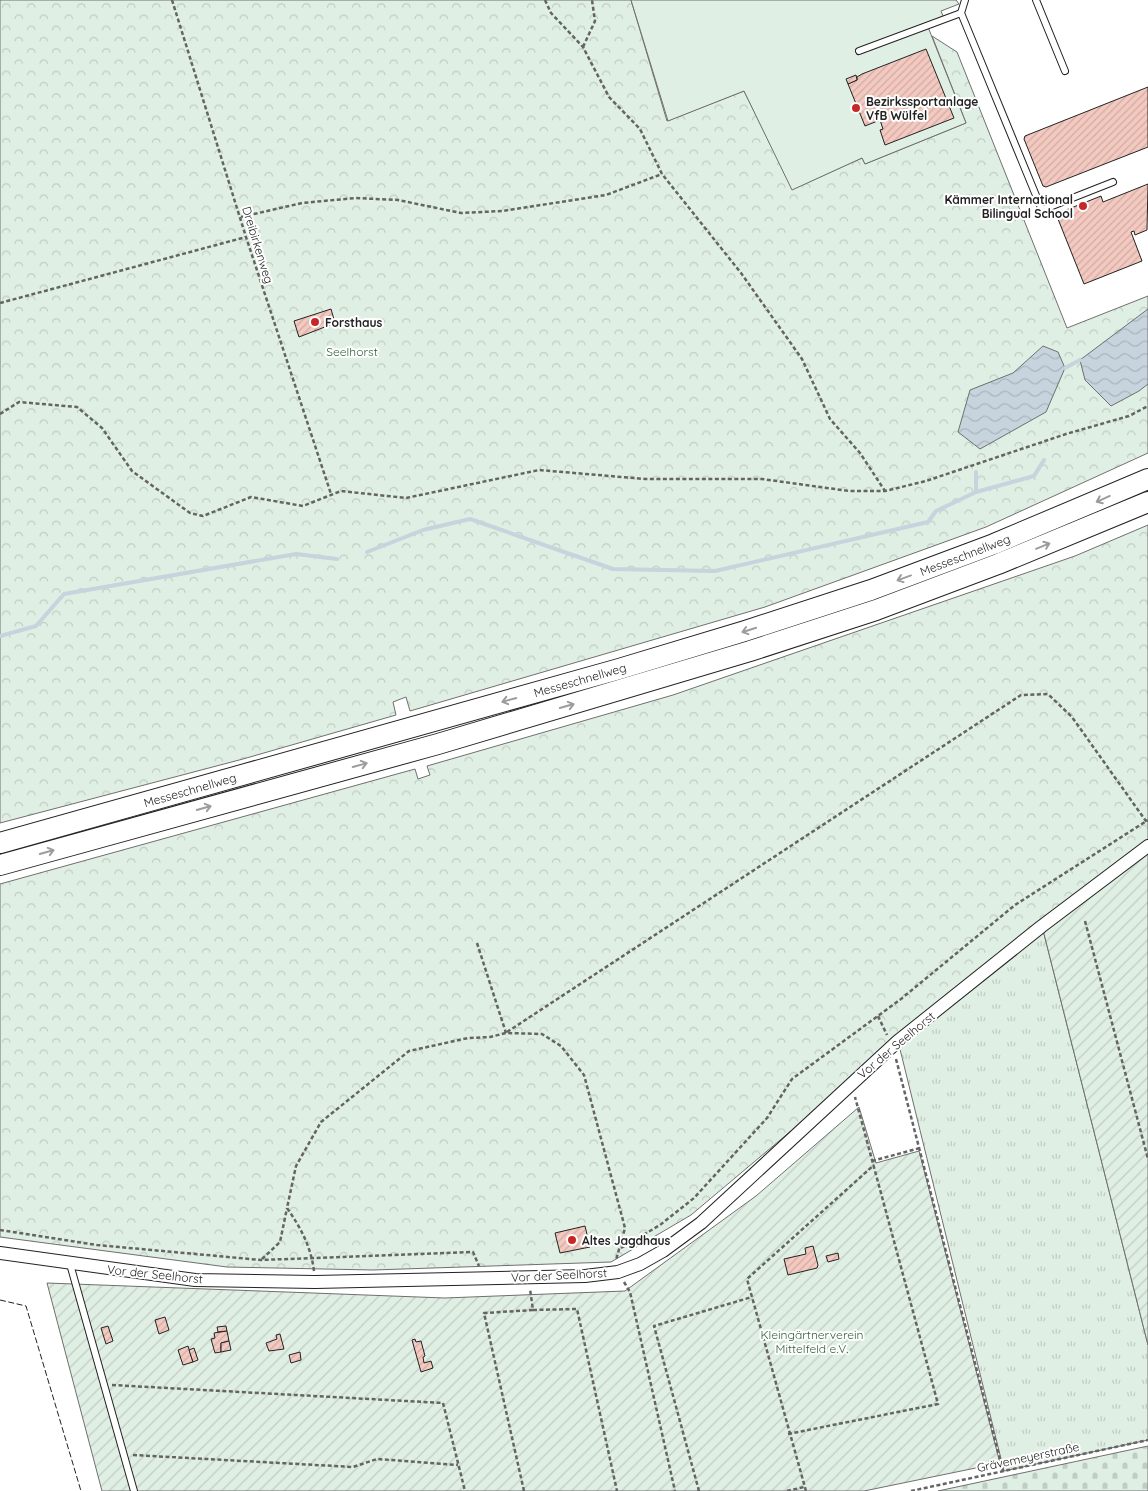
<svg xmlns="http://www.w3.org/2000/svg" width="1148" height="1491" font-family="Quicksand,sans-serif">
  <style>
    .grass { fill: url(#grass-tufts); stroke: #6f6f6f }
    .forest { fill: url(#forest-crowns); stroke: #6f6f6f }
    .cemetery { fill: url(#cemetery-stones); stroke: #6f6f6f }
    .garden { fill: url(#garden-furrows); stroke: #6f6f6f }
    .pitch { fill: #e0efe3; stroke: #6f6f6f }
    .water { fill: url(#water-waves); stroke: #6f6f6f }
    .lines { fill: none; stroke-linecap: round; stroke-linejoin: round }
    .stream { stroke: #c7d3dd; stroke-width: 4 }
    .building { fill: url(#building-hatch); stroke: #222 }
    .service-casing { stroke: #222; stroke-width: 8 }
    .minor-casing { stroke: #222; stroke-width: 14 }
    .trunk-casing { stroke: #222; stroke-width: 22 }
    .path { stroke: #646464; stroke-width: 2.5; stroke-dasharray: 4 2.5; stroke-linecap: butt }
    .service { stroke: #fff; stroke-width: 6 }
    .minor { stroke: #fff; stroke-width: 12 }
    .trunk { stroke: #fff; stroke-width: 20 }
    .fence { stroke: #222; stroke-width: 1; stroke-dasharray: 6 2.5; stroke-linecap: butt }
    .oneway { stroke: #9c9c9c }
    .poi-dot { fill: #c62828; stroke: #fff; stroke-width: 2 }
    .labels { text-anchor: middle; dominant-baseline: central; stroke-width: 4; stroke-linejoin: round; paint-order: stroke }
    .poi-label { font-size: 12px; font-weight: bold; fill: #222; stroke: #fff; text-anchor: start }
    .street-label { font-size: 12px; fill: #222; stroke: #fff }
    .park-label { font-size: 12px; fill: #2f5e38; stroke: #fff }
  </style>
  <defs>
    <pattern id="grass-tufts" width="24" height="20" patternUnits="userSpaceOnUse" patternTransform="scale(1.25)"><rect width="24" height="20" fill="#e0efe3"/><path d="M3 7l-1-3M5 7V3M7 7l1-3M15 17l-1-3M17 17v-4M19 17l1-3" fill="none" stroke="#c0cdc2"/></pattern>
    <pattern id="forest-crowns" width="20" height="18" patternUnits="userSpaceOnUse" patternTransform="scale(1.25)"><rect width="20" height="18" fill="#e0efe3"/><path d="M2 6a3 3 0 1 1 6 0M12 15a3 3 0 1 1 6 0" fill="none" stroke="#c0cdc2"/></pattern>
    <pattern id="cemetery-stones" width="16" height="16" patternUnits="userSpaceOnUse" patternTransform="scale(1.25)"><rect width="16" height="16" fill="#e0efe3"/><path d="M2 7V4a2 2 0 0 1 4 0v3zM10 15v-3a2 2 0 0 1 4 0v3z" fill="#c0cdc2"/></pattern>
    <pattern id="garden-furrows" width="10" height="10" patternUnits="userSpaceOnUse" patternTransform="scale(1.25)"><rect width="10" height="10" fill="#e0efe3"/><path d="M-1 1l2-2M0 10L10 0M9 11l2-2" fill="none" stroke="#c0cdc2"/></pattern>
    <pattern id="water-waves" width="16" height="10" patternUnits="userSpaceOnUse" patternTransform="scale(1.25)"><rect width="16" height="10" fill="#c7d3dd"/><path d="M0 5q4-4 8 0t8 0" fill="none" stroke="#abb5bd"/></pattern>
    <pattern id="building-hatch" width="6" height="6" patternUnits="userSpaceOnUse" patternTransform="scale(1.25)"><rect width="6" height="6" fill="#f3c9c0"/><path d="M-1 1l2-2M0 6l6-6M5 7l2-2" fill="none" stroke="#d0aca5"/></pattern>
  </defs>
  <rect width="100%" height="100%" fill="#fff"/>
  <polygon class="grass" points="1042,926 1148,1345 1148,1440 1004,1471 898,1041"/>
  <g class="forest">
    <polygon points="0,0 631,0 667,121 744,91 793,189 862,158 865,164 966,123 932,36 957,52 1067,328 1148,296 1148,453 986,527 765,607 410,711 406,697 393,702 396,715 243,759 0,823"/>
    <polygon points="1148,525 1148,846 892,1046 691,1215 611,1262 373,1270 227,1267 0,1237 0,884 415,769 418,779 430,775 427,766 673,695 1075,556"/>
  </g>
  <polygon class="cemetery" points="1148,1446 1148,1491 938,1491"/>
  <g class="garden">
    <polygon points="1148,846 1148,1345 1042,926"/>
    <polygon points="859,1107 876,1163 919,1151 1000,1463 864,1491 102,1491 47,1283 445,1298 625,1291 756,1196"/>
  </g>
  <polygon class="pitch" points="631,0 956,0 959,4 941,11 945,21 928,27 966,123 865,164 862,158 792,190 744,91 668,121"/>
  <g class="water">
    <polygon points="1148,309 1148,384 1139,391 1111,406 1085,380 1080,360"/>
    <polygon points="1043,346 1058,352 1065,368 1046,412 980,449 958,432 970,390 1013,373"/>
  </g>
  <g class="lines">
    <g class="stream">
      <polyline points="1065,368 1080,360"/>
      <polyline points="976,492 1034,476 1044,460"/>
      <polyline points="367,552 423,530 470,519 613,569 715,571 928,522 936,511 976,492 976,472"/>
      <polyline points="0,636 36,626 64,594 296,554 337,559"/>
    </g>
  </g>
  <g class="building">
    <polygon points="926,49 954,118 885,145 880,130 883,129 880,120 865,126 848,84 857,80 857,77 862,74"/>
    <polygon points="856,75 857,80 848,84 846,79"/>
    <polygon points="1148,87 1148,147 1046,187 1043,186 1024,139 1025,136"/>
    <polygon points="1148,184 1147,230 1135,235 1134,231 1131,232 1142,261 1084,284 1056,214 1101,196 1103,202"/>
    <polygon points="331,309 335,323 299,337 294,321"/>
    <polygon points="585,1226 590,1247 560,1253 555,1233"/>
    <polygon points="813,1246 818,1265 817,1268 788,1275 784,1259 806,1254 805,1248"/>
    <polygon points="838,1253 839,1259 828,1262 826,1256"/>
    <polygon points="165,1317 169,1330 159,1334 155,1320"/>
    <polygon points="108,1326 113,1341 106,1344 101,1328"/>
    <polygon points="226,1326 227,1331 218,1332 217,1327"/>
    <polygon points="227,1331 229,1341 221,1343 221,1352 215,1353 211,1339 215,1338 214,1333"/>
    <polygon points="280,1334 284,1349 269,1351 266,1343 277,1339 276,1335"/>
    <polygon points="415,1339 416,1342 421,1341 425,1356 423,1357 424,1363 431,1361 433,1368 421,1372 412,1340"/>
    <polygon points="229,1341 231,1350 221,1352 221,1343"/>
    <polygon points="188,1346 193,1362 183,1365 178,1350"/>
    <polygon points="194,1348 198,1360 193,1362 189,1350"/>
    <polygon points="300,1352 301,1360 291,1363 289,1355"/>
  </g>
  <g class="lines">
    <g class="service-casing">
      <g id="service">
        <polyline points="965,0 961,13 1042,210 1113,182"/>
        <polyline points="1036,0 1065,71"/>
        <polyline points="859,51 961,13"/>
        <polyline points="70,1264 134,1491"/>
      </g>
    </g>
    <g class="minor-casing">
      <polyline id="minor" points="0,1253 195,1280 315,1282 585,1276 618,1272 640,1264 663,1251 701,1223 898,1041 1042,926 1148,846"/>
    </g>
    <g class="trunk-casing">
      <g id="trunk">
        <polyline points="0,843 619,669 745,631 871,590 994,544 1148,479"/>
        <polyline points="0,865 438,744 750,651 876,610 998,564 1148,502"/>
      </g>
    </g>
    <g class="path">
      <polyline points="172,0 246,237 331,494"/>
      <polyline points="545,0 551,13 583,47 609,97 640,129 662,174 741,273 802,359 830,419 860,453 885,491"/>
      <polyline points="583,47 595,21 592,0"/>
      <polyline points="241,217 302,203 356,198 398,200 461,213 502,211 606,195 662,174"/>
      <polyline points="0,303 246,237"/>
      <polyline points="0,414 19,402 77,407 102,428 132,471 190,513 203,516 251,497 303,506 341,491 406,498 539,470 645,479 762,479 849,491 885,491 926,481 1066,434 1129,416 1148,406"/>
      <polyline points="1085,921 1148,1159"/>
      <polyline points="477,943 506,1033"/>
      <polyline points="878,1016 887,1035"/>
      <polyline points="507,1032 1021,695 1048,694 1072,717 1148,824"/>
      <polyline points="896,1059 1003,1471"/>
      <polyline points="872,1161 920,1148"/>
      <polyline points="0,1230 97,1245 261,1260 473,1252 479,1266"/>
      <polyline points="621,1248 660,1225 694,1198 767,1118 792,1079 901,999 1015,905 1148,820"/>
      <polyline points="262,1259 280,1242 287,1208"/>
      <path d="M314,1271c-3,-24 -13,-43 -27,-63l9,-42 25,-44 88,-71 59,-13 22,-1 16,-4 36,1 19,12 23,29 41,153 -9,32"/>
      <polyline points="624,1282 630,1292 675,1491"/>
      <polyline points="533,1310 577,1309 617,1491"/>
      <polyline points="112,1385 443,1403 465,1491"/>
      <polyline points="788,1434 938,1404 855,1097"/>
      <polyline points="133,1455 353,1467 377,1459 458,1465"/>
      <polyline points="524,1491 484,1313 533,1310 530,1289"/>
      <polyline points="699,1491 654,1326 752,1297"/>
      <polyline points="787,1491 804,1487"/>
      <polyline points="806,1491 747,1279 874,1165"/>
      <polyline points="911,1491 1148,1440"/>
    </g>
    <use href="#service" class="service"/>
    <use href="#minor" class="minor"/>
    <use href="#trunk" class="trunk"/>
    <polyline class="fence" points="0,1300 26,1306 81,1491"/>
  </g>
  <defs><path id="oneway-shaft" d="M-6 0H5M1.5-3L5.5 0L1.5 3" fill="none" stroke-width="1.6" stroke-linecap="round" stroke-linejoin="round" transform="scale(1.25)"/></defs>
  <g class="oneway">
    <use href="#oneway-shaft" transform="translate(1103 499) rotate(156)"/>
    <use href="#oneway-shaft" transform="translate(1043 546) rotate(-22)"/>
    <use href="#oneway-shaft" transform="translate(904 578) rotate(160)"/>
    <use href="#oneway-shaft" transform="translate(749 630) rotate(162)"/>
    <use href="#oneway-shaft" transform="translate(509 700) rotate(165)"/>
    <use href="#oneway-shaft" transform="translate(567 706) rotate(-16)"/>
    <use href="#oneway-shaft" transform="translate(360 765) rotate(-15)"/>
    <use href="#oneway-shaft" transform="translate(204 808) rotate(-16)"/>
    <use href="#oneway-shaft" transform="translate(47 852) rotate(-16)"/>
  </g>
  <g class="poi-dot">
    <circle cx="856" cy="108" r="5"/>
    <circle cx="1083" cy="206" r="5"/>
    <circle cx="315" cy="322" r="5"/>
    <circle cx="572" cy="1240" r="5"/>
  </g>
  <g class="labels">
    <g class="poi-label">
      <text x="866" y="101">Bezirkssportanlage<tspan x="866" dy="14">VfB Wülfel</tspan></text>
      <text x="1073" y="199" text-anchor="end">Kämmer International<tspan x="1073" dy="14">Bilingual School</tspan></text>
      <text x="325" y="322">Forsthaus</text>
      <text x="582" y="1240">Altes Jagdhaus</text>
    </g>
    <g class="street-label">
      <text transform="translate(258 245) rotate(73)">Dreibirkenweg</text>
      <text transform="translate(965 555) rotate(-21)">Messeschnellweg</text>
      <text transform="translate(580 680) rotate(-16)">Messeschnellweg</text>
      <text transform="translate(190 790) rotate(-16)">Messeschnellweg</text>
      <text transform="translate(896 1045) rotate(-40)">Vor der Seelhorst</text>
      <text transform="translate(155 1274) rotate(6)">Vor der Seelhorst</text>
      <text transform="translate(559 1275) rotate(-3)">Vor der Seelhorst</text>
      <text transform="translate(1028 1457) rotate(-12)">Grävemeyerstraße</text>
    </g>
    <g class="park-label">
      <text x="352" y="351">Seelhorst</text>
      <text x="812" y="1334">Kleingärtnerverein<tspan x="812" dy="14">Mittelfeld e.V.</tspan></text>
    </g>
  </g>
</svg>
